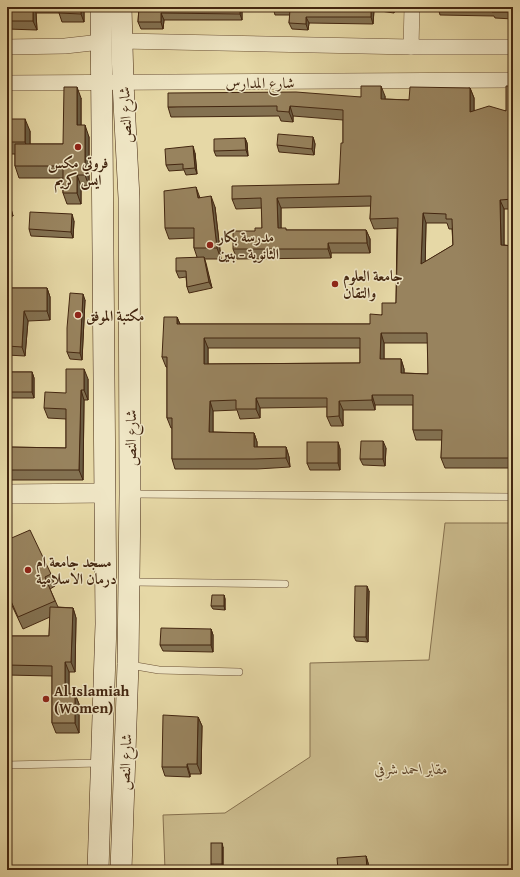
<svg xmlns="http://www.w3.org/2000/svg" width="520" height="877" font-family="'Gentium Book Plus',Amiri,serif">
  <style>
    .green { fill: #caba8c; stroke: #86704e }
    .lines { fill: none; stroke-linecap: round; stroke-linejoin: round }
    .service-casing { stroke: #6c5236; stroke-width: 8 }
    .minor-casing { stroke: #6c5236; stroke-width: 16 }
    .tertiary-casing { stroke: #6c5236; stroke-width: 20 }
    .secondary-casing { stroke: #432610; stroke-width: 22 }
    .service { stroke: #efe6c5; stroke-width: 7 }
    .minor { stroke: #efe6c5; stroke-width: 15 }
    .tertiary { stroke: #efe6c5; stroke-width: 19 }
    .secondary { stroke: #efe6c5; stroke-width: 21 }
    .wall { fill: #837151; stroke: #432610; fill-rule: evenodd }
    .shaded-wall { fill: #6a5c42; stroke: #432610 }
    .building { fill: #98835e; stroke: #432610; fill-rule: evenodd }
    .poi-dot { fill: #8f2418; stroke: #efe6c5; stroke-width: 1.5 }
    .labels { text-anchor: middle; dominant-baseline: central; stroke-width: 3; stroke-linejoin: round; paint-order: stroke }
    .street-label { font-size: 15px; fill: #432610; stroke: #efe6c5 }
    .poi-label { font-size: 15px; font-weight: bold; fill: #432610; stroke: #efe6c5; text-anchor: start }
    .park-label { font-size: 15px; font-style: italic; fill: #5e4429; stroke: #efe6c5 }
  </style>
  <rect width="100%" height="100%" fill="#e6d8a6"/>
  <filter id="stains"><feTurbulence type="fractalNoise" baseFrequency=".005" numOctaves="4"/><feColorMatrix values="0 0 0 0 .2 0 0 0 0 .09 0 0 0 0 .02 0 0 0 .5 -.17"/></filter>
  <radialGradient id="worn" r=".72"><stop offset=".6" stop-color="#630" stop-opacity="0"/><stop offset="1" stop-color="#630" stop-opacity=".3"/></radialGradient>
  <polygon class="green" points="445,523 513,523 513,870 165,870 163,815 225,813 310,757 310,663 429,660"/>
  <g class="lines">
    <g class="service-casing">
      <g id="service">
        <polyline points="131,494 513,497"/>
        <polyline points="132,582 285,584"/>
        <polyline points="130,665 159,670 239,672"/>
        <polyline points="7,765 101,763"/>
      </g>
    </g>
    <g class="minor-casing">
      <g id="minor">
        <polyline points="121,41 411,47 513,47"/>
        <polyline points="7,47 65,46 101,42"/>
        <polyline points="411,47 412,7"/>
        <polyline points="7,83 513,80"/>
      </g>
    </g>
    <g class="tertiary-casing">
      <polyline id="tertiary" points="7,494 105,493"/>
    </g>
    <g class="secondary-casing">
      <g id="secondary">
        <polyline points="121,7 123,83 129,198 130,494 128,664 121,870"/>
        <polyline points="98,870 106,624 101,7"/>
      </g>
    </g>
    <use href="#service" class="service"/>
    <use href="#minor" class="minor"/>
    <use href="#tertiary" class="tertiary"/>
    <use href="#secondary" class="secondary"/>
  </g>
  <g class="wall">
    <polygon points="7,7 84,7 84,22 62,22 59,13 36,13 37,30 7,29"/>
    <polygon points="139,7 242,7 242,20 164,20 163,29 141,29 138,22"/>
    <polygon points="258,7 394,7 394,13 374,10 373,24 309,23 308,30 292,29 289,23 290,15 275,15 273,7"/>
    <polygon points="427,7 513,7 513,19 495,18 494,16 440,15 438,7"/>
    <path d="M513,86v123h-9v36l9,1v222h-68l-4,-10 1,-18h-26l-3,-10v-25h-38v5h-32v16h-12l-4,-9v-10l-67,1v10l-20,1 -3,-9 -24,1v21l41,1 3,9v5h29l3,10 1,10 -33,2h-82l-3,-10v-31h-1l-4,-10v-51h-1l-4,-10 15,-40 3,7h190l26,-21 1,-75 -23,1 -4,-10 1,-13 -90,2v20l6,2h79l4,9v14h-39v5l-94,1 -4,-10 22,-18 7,-3v-20l-26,1 -4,-10 107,-15 4,-41v-23l-50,-4v6l-12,-1 -2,-5 -108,1 -3,-10 217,-11v3l24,1 61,-12 4,10v13h32zM426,223h21l2,6h3l1,16 -28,17zM384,343h44v31l-24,-1v-4l-3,-10h-17zM208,348h152v15l-152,1z"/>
    <polygon points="81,98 81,125 89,137 89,186 81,186 81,204 67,204 63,193 63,178 19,178 15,166 15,154 7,154 7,119 30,131 30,144 63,144"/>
    <polygon points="313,137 315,144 314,155 279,152 277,145"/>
    <polygon points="245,138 247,143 248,156 216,156 214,151"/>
    <polygon points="195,153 197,174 186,175 184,170 169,171 166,165"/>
    <polygon points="7,195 13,216 7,218"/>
    <polygon points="200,198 215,207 221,259 204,259 212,288 189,293 187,287 186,277 179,278 176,271 197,257 194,248 194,238 169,239 165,228"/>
    <polygon points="74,221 73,238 31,236 29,229"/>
    <polygon points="7,288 47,288 50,297 50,320 28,321 25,356 7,355"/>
    <polygon points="85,300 82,360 70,359 67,352"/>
    <polygon points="7,372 32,372 34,378 34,398 7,398"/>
    <polygon points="88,379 88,400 84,400 83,480 7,480 7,447 66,448 66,419 48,418 44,408"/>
    <polygon points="338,442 340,449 340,470 310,470 307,463"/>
    <polygon points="386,448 385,466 363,465 360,459"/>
    <polygon points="7,540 51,574 55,586 50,589 58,607 73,608 76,618 75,672 69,672 69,694 75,694 79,704 79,733 56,733 52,723 52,676 7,675 7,636 49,636 50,617 23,629 7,595"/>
    <polygon points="369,591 368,642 356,641 354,637"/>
    <polygon points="224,595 225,599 225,610 213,609 211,606"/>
    <polygon points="211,629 213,635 213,652 163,651 160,645"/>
    <polygon points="198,717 202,726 201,774 190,774 190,777 165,776 162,767"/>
    <polygon points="223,847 223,867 212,867 211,864"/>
    <polygon points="366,856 368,863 369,870 338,870"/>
  </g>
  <g class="shaded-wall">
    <polygon points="33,7 34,7 36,13 37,30 33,21"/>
    <polygon points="81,7 84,7 84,22 81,14"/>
    <polygon points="240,7 242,7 242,20 240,14"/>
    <polygon points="371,7 372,7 374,10 373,24 371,17"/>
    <polygon points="392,7 394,7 394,13"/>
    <polygon points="161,13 164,20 163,29 161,22"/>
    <polygon points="306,17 309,23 308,30 306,24"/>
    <polygon points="381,86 385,96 385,109 381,99"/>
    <polygon points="77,87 81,98 81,137 77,125"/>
    <polygon points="470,88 474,98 474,122 470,112"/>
    <polygon points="290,106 293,116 293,122 289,112"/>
    <polygon points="25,119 30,131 30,154 25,142"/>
    <polygon points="85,125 89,137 89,186 85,175"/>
    <polygon points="313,137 315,144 314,155 312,149"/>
    <polygon points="245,138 247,143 248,156 246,150"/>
    <polygon points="193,146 195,153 197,174 195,168"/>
    <polygon points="77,175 81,186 81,204 77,193"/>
    <polygon points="196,187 200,198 198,198"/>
    <polygon points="7,195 13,216 10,209"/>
    <polygon points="211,196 215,207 221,259 217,248"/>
    <polygon points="277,198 281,208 281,238 278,228"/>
    <polygon points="500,200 504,209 504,255 501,245"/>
    <polygon points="423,213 426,223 425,274 421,264"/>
    <polygon points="72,214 74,221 73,238 71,232"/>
    <polygon points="366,230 370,239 370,253 367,243"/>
    <polygon points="328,243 331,253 331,258 328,249"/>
    <polygon points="204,257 206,263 212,288 209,282"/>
    <polygon points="47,288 50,297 50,320 47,311"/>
    <polygon points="83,294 85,300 82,360 80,353"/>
    <polygon points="24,311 28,321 25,356 22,347"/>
    <polygon points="177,317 181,327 177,324"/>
    <polygon points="381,333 384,343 384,369 380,359"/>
    <polygon points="204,338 208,348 208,374 204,364"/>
    <polygon points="401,359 404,369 404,383 401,373"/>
    <polygon points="84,369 88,379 88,400 84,390"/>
    <polygon points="32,372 34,378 34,398 32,392"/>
    <polygon points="81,390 84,400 83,480 79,470"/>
    <polygon points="372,395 375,405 375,410 372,400"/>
    <polygon points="256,398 260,408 260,418 256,409"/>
    <polygon points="210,401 213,411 213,442 209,432"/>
    <polygon points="339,401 343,410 343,426 339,416"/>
    <polygon points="254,433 257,442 257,457 254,447"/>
    <polygon points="383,441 386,448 385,466 383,459"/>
    <polygon points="338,442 340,449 340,470 338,463"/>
    <polygon points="286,447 289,457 290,467 286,458"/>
    <polygon points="367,586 369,591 368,642 366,637"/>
    <polygon points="224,595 225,599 225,610 224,606"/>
    <polygon points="73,608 76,618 75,672 71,662"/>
    <polygon points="211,629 213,635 213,652 211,645"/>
    <polygon points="65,662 69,672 69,704 65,694"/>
    <polygon points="75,694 79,704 79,733 75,723"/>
    <polygon points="198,717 202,726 201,774 197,764"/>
    <polygon points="187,764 190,774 190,777 187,767"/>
    <polygon points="222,843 223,847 223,867 222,864"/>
    <polygon points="366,856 368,863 369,870 367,870 367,869"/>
  </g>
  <g class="building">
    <rect x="7" y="7" width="26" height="14"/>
    <polygon points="59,7 81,7 81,14 59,13"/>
    <polygon points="139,7 240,7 240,14 161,13 161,22 138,22"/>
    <polygon points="273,7 371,7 371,17 306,17 306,24 289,23 290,9 273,9"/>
    <polygon points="438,7 513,7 513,12 492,12 492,10 438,9"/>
    <path d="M361,86h20v13l28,1 1,-13 60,1v24l19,-6 17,5v-25h7v113l-13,1 1,45 12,1v212h-72l1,-28h-29v-35h-41v5l-33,1v15l-12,1v-19h-71v11h-20v-9l-26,1 -1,31 45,1v14h32v11l-32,1h-82v-41h-5v-61h-5l2,-40h13v7h193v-10l12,1v-12h14l2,-85 -28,1 1,-23 -94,2 1,30h8v2h80l1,13h-39v6h-95v-18h22v-3h7l-1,-30 -29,1v-13l107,-2 2,-41h2v-33l-53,-4 -1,6 -12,-1v-5l-109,1v-14l128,-1 65,5zM423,213l23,1v5h6l1,26 -32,19zM381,333h46l1,41 -27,-1v-14h-21zM204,338h156v25l-156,1z"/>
    <polygon points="64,87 77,87 77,125 85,125 85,175 77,175 77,193 63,193 63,166 15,166 15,144 63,144"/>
    <rect x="7" y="119" width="18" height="23"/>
    <polygon points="278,134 313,137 312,149 277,145"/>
    <polygon points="245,138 246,150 214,151 214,139"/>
    <polygon points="193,146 195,168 183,169 183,164 166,165 165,149"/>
    <polygon points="196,187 198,198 211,196 217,248 194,248 194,228 165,228 164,191"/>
    <polygon points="7,197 10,209 7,210"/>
    <polygon points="30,212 72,214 71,232 29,229"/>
    <polygon points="204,257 209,282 187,287 186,271 176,271 176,258"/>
    <polygon points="7,288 47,288 47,311 24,311 22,347 7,346"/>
    <polygon points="70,293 83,294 80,353 67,352 67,328"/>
    <polygon points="66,369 84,369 84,390 81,390 79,470 7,470 7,447 66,448 66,409 44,408 45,392 66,393"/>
    <rect x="7" y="372" width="25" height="20"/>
    <polygon points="361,441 383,441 383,459 360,459"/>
    <rect x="307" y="442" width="31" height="21"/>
    <polygon points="30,530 51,574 45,577 55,601 18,617 7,592 7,540"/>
    <polygon points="355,586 367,586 366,637 354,637"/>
    <polygon points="212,595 224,595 224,606 211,606"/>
    <polygon points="50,607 73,608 71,662 65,662 65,694 75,694 75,723 52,723 52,666 7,665 7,636 49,636"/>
    <polygon points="161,628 211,629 211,645 160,645"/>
    <polygon points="163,715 198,717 197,764 187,764 187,767 162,767"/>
    <rect x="211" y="843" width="11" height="21"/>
    <polygon points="366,856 367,869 338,870 337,858"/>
  </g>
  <g class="poi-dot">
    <circle cx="78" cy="147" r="4"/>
    <circle cx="210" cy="245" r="4"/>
    <circle cx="335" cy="284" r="4"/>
    <circle cx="78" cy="315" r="4"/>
    <circle cx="28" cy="570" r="4"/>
    <circle cx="46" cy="699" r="4"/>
  </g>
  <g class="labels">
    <g class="street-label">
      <text x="260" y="82">شارع المدارس</text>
      <text transform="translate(125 115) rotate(-93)">شارع النص</text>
      <text transform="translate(130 438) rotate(-90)">شارع النص</text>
      <text transform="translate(125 762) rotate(-88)">شارع النص</text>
    </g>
    <g class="poi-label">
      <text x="78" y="162" text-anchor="middle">فروتي مكس<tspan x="78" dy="17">ايس كريم</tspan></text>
      <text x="218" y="236">مدرسة بكار<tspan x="218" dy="17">الثانوية - بنين</tspan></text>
      <text x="343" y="275">جامعة العلوم<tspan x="343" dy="17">والتقان</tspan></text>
      <text x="86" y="315">مكتبة الموفق</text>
      <text x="36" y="561">مسجد جامعة ام<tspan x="36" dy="17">درمان الاسلامية</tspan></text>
      <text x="54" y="690">Al Islamiah<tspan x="54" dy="17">(Women)</tspan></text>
    </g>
    <g class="park-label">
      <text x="411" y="768">مقابر احمد شرفي</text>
    </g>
  </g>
  <rect width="520" height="877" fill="none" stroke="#e6d8a6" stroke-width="24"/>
  <rect x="8" y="8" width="504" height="861" fill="none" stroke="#432610" stroke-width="2"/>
  <rect x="12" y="12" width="496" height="853" fill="none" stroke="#432610"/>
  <rect width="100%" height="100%" filter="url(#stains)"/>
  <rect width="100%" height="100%" fill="url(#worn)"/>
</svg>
